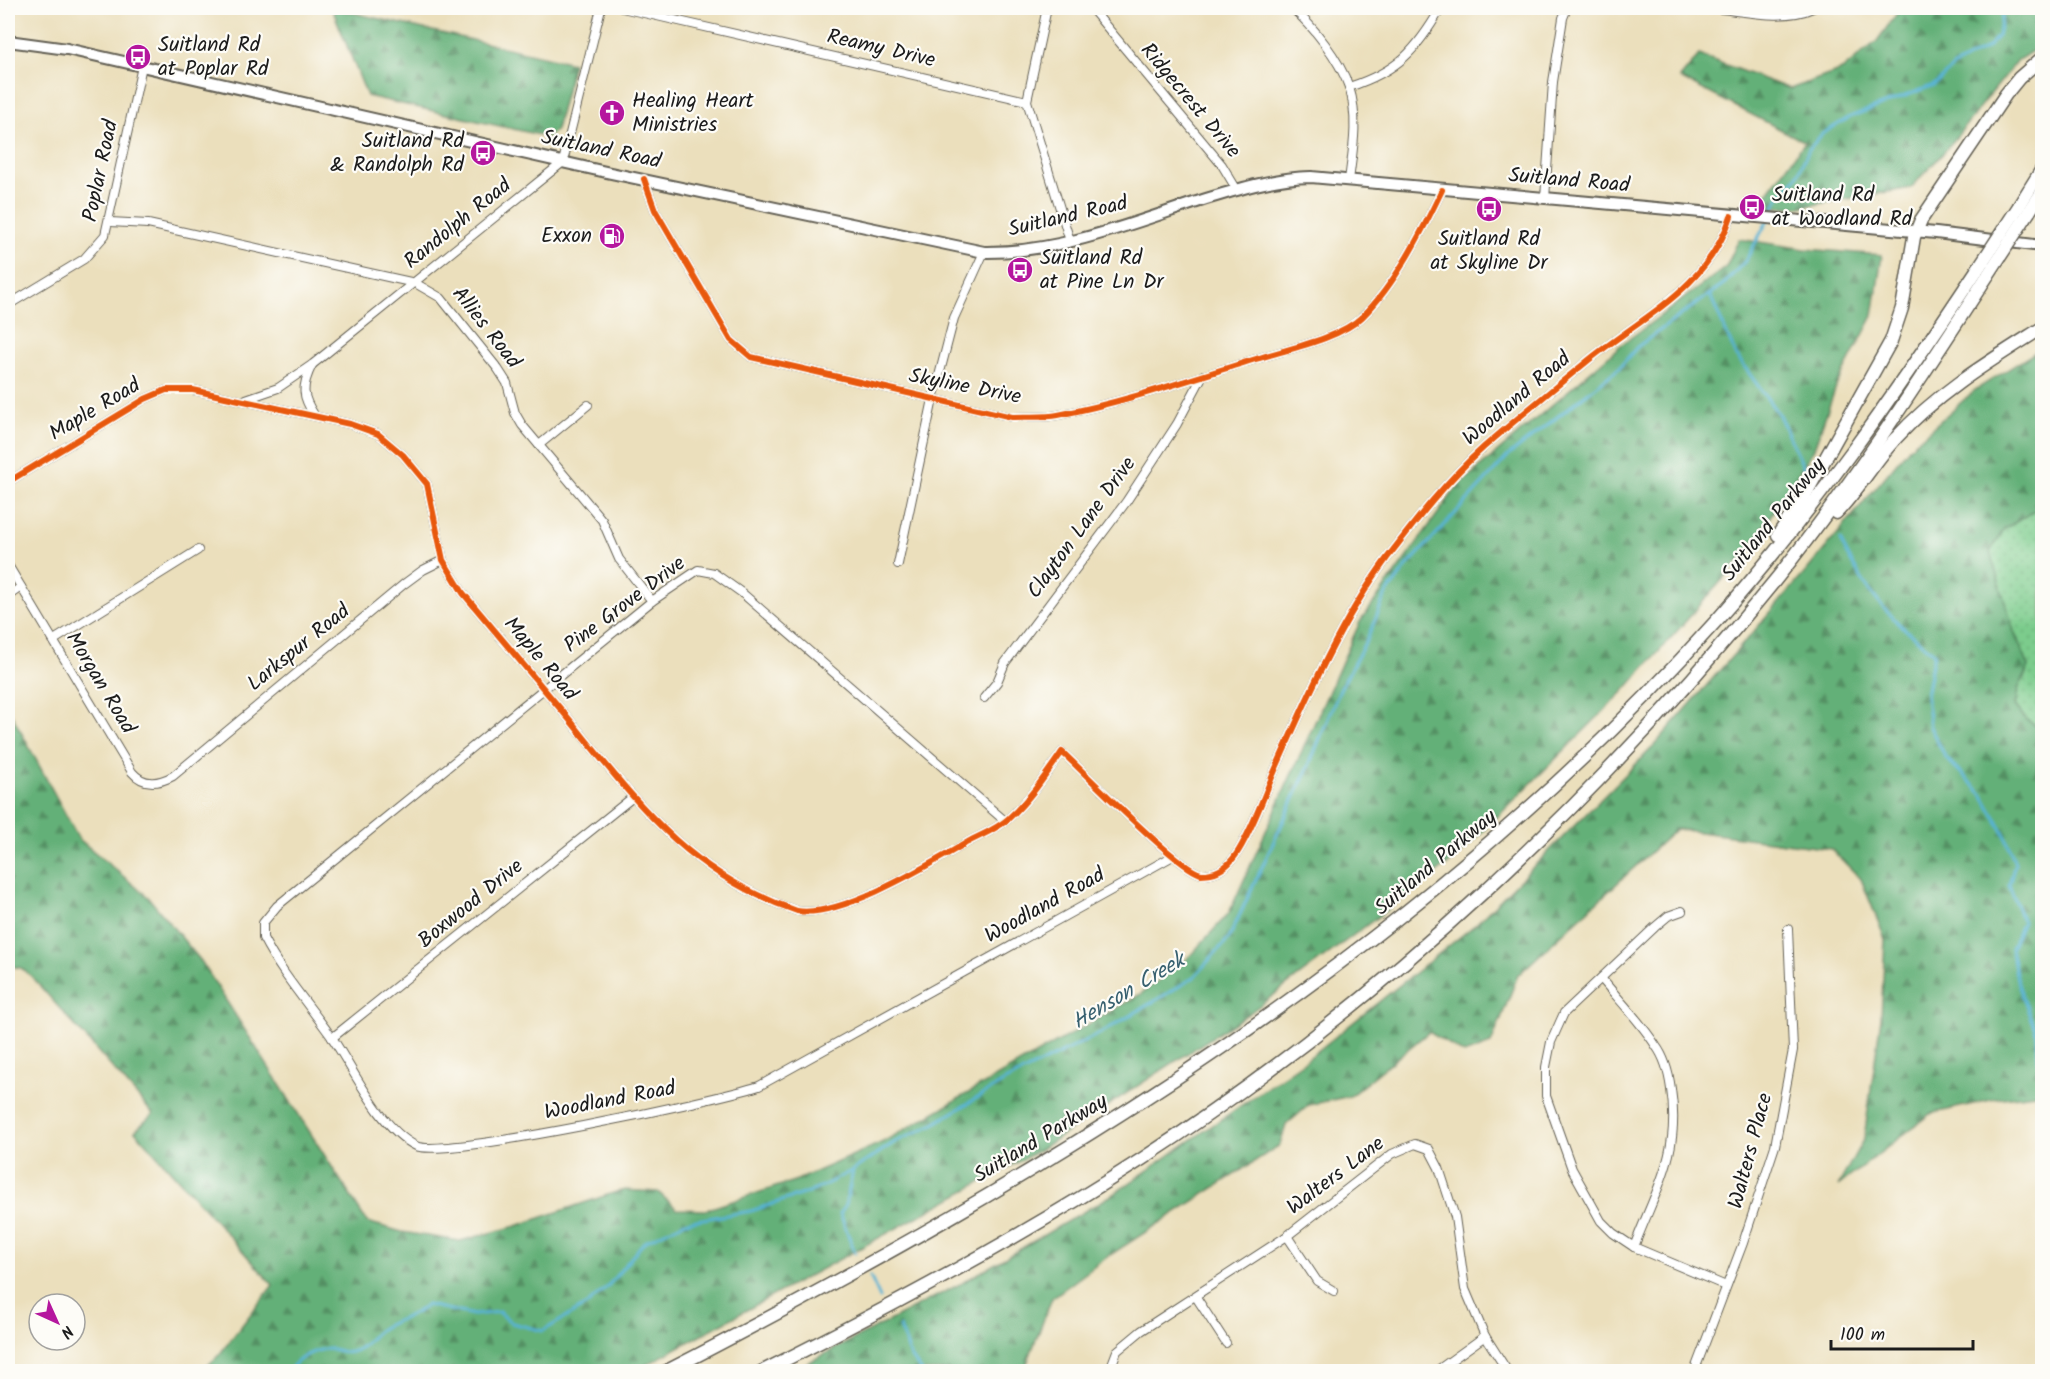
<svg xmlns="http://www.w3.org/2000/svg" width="2050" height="1379" font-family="Kalam,sans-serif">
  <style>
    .grass { fill: url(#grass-dots); stroke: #4c7454; stroke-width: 1.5 }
    .forest { fill: url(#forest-firs); stroke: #40664a; stroke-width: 1.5 }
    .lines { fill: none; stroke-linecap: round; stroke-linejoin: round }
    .stream { stroke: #57b3d5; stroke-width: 3 }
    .minor-casing { stroke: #646054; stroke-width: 10 }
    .secondary-casing { stroke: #646054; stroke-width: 14 }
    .trunk-casing { stroke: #646054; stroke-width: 15 }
    .minor { stroke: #fff; stroke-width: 8 }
    .secondary { stroke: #fff; stroke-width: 10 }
    .trunk { stroke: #fff; stroke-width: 12 }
    .trunk-bridge-casing { stroke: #646054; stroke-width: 15; stroke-linecap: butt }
    .trunk-bridge { stroke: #fff; stroke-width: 12 }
    .cycleway-casing { stroke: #fdfcf7; stroke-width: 10 }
    .cycleway { stroke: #e8590c; stroke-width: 6 }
    .labels { text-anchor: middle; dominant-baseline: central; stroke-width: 4.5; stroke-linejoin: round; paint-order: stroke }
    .poi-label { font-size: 21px; fill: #1c1c1c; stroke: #fdfcf7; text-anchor: start }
    .street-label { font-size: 21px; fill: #1c1c1c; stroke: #fdfcf7 }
    .water-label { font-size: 22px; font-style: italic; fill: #37606f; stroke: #fdfcf7 }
  </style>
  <defs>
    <pattern id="grass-dots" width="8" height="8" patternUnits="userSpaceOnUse" patternTransform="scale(1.5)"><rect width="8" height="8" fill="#7bcc8c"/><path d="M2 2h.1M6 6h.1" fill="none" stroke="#6aaf78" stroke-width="1.8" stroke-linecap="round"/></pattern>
    <pattern id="forest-firs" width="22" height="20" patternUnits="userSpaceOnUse" patternTransform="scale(1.5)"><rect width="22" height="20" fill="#64b078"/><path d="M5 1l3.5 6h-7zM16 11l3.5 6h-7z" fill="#528e62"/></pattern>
  </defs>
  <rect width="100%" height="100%" fill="#fdfcf7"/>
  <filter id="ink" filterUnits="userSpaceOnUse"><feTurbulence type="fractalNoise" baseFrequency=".0167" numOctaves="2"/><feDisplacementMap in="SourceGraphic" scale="12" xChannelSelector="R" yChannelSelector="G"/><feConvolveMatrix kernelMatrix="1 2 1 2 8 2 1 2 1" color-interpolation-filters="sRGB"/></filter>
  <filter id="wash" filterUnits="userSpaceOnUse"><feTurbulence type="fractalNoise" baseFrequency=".008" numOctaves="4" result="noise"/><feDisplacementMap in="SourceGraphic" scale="24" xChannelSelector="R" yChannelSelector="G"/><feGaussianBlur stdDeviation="1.35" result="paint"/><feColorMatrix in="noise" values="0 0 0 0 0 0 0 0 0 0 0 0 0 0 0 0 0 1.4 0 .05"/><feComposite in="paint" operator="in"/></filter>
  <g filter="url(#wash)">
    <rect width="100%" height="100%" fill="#ebdfbc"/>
    <polygon class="grass" points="2042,506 2042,728 2026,720 2015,705 2018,689 2029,667 2014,632 1989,552 2004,529"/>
    <g class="forest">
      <polygon points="332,8 573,63 556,130 548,137 367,96"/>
      <polygon points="1901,8 2042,8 2042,45 2018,60 1946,150 1911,188 1800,207 1757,207 1805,142 1680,78 1699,55 1790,89 1842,70 1877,41"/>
      <polygon points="1739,239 1805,249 1882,255 1873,316 1837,384 1813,451 1747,552 1624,691 1455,859 1251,1012 1038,1151 635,1371 202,1371 219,1355 273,1285 135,1131 153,1114 31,976 21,968 8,966 8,708 79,839 148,897 201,961 367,1222 402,1232 460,1241 516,1226 622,1190 658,1192 677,1209 705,1210 797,1180 883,1142 1139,995 1187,959 1229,913 1360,622 1457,487 1621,345 1726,267"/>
      <polygon points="2042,348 2042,506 2004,529 1990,552 2014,632 2029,667 2018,689 2015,705 2026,720 2042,728 2042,1093 1995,1099 1930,1114 1838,1186 1864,1138 1881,1018 1885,939 1861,879 1831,849 1676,829 1518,975 1491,1044 1464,1054 1429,1032 1350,1096 1309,1105 1286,1125 1280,1145 1110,1255 1052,1298 1024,1371 792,1371 962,1283 1112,1195 1305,1061 1476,924 1652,748 1803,575 1909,448 1975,390"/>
    </g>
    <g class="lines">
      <g class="stream">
        <polyline points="1771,214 1779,197 1796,178 1809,149 1822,134 1850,117 1934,85 1954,66 1988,47 1998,36 2004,8"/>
        <polyline points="1710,295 1736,355 1779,415 1805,470"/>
        <path d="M1840,540c25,52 48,78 94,113l-8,43 4,31 16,31 36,36 24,43 9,27 -6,21 14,37 -12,26 7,36 19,51 2,36"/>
        <polyline points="853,1170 846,1204 840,1213 855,1253"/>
        <polyline points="870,1276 880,1298"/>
        <polyline points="900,1327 911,1357 922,1372"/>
        <path d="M289,1372c7,-14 27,-24 43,-23 9,1 12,6 22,2 12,-4 18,-17 28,-23 15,-9 31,-11 45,-23l47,10 25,-3 13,11 31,8 45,-27 19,-17 37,-45 41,-20 66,-11 64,-21 38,-20 42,-28 37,-17 73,-44 96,-48 92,-55 36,-40 78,-168 33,-81 27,-50 18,-43 23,-31 100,-109 111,-88 18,-21 88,-64 21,-23 22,-40"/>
      </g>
    </g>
  </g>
  <g filter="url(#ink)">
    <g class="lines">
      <g class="minor-casing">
        <g id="minor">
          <polyline points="622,8 1027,101"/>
          <polyline points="1047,8 1027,101 1070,241"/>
          <polyline points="1091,8 1222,165 1237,190"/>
          <path d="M1292,8c22,19 47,51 57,79 10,30 4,63 0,93"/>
          <path d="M1710,8c31,2 73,14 103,0"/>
          <path d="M1349,87c49,-16 67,-36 92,-79"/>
          <path d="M644,179l11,31 76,130 20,17 261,60c15,-1 32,1 46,-2 67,-13 133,-36 198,-56 31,-10 83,-20 106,-42 33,-32 60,-85 80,-127"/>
          <polyline points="1545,199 1553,82 1563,18 1567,8"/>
          <polyline points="110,222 148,224 415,283 441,298 498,369 507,383 515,413 522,425 602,520 619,559 652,601"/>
          <polyline points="8,305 84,259 105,235 142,66"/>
          <path d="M312,365c-11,22 -10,32 3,51"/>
          <polyline points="246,399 278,388 313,364 563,162 601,8"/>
          <polyline points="539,445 588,405"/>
          <path d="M8,482l137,-83 21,-9h27l157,34 28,10 25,21 24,29 16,76 20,33c35,42 71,84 106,126 69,85 119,155 228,192 45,7 131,-46 171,-69 13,-7 29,-13 40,-23 21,-19 38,-44 54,-67 24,22 115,116 139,122 3,0 7,0 10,-1 12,-2 22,-13 28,-23 15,-25 25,-55 37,-82 32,-72 64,-146 111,-210 30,-39 60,-78 97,-111 35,-30 70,-59 106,-88 55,-44 118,-72 141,-143"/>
          <polyline points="898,564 933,399 954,318 984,252"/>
          <path d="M8,565l124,207c12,14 26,12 41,4l231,-192 19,-14 20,-10"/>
          <polyline points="8,596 21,587"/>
          <polyline points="54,640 198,550"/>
          <polyline points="984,698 997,682 1005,663 1126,502 1177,424 1203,375"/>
          <path d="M1005,821l-263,-228 -28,-20 -16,-3 -46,31 -375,305 -14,17v15c19,37 47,68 70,101 21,32 48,90 83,107 27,13 301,-46 343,-60l414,-230"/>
          <polyline points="1682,911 1668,916 1655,927 1564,1013 1551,1042 1546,1067 1546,1096 1572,1169 1601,1221 1613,1233 1634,1247 1726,1286"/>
          <path d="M1601,978c18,22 40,44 55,68 9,12 13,28 15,43 10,65 -15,100 -37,158"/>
          <polyline points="332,1038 633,797"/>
          <polyline points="1287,1236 1317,1281 1334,1291"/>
          <polyline points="1196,1297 1226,1343"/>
          <polyline points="1109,1372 1117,1351 1141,1331 1287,1236 1392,1154 1415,1144 1429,1149 1439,1168 1455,1217 1465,1289 1485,1336 1508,1372"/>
          <polyline points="1435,1372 1485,1336"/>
          <polyline points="1694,1372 1743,1243 1775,1146 1793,1050 1788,929"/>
        </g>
      </g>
      <g class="secondary-casing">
        <path id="secondary" d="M8,41l59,8 539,123 378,80c76,1 148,-29 219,-52 36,-11 70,-22 108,-23l625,56 106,13"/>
      </g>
      <g class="trunk-casing">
        <g id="trunk">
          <polyline points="2019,206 2042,169"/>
          <polyline points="2029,212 2042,192"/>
          <path d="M1836,513c23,-23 38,-52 60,-75 42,-46 94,-77 146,-110"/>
          <polyline points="1778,535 1805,495 1891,341 1902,308 1914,237 1921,220 2006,94 2019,78 2042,58"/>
          <path d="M665,1372c388,-200 758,-423 1052,-752 97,-109 179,-228 260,-350"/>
          <path d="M761,1372c130,-65 259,-134 381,-213 238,-154 457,-360 635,-581 77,-96 144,-200 211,-303"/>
        </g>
      </g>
      <use href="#minor" class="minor"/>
      <use href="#secondary" class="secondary"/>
      <use href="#trunk" class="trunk"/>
      <g class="trunk-bridge-casing">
        <g id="trunk-bridge">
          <polyline points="1977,270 2019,206"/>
          <polyline points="1988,275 2029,212"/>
        </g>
      </g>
      <use href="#trunk-bridge" class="trunk-bridge"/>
      <g class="cycleway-casing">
        <g id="cycleway">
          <path d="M644,179l11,31 76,130 20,17 261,60c15,-1 32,1 46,-2 67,-13 133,-36 198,-56 31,-10 83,-20 106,-42 33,-32 60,-85 80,-127"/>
          <path d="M8,482l137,-83 21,-9h27l157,34 28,10 25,21 24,29 16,76 20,33c35,42 71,84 106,126 69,85 119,155 228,192 45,7 131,-46 171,-69 13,-7 29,-13 40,-23 21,-19 38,-44 54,-67 24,22 115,116 139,122 3,0 7,0 10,-1 12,-2 22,-13 28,-23 15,-25 25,-55 37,-82 32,-72 64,-146 111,-210 30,-39 60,-78 97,-111 35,-30 70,-59 106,-88 55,-44 118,-72 141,-143"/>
        </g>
      </g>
      <use href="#cycleway" class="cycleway"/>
    </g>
  </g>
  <defs>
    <g id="bus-disc" transform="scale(1.35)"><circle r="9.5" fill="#b5179e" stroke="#fdfcf7"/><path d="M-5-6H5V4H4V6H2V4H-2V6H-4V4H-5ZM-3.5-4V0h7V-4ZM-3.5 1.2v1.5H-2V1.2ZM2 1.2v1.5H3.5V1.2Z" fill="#fff"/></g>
    <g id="church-disc" transform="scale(1.35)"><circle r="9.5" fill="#b5179e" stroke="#fdfcf7"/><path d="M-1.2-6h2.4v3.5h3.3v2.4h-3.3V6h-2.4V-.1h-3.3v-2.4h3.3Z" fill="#fff"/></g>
    <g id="fuel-disc" transform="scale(1.35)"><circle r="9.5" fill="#b5179e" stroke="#fdfcf7"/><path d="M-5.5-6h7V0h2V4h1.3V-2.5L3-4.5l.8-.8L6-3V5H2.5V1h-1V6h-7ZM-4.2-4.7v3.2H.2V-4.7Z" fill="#fff"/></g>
  </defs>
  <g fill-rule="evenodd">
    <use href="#bus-disc" x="138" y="57"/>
    <use href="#church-disc" x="612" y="113"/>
    <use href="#bus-disc" x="483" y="153"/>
    <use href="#bus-disc" x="1752" y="207"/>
    <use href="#bus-disc" x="1489" y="209"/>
    <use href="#fuel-disc" x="612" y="236"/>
    <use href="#bus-disc" x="1020" y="270"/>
  </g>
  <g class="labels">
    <g class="poi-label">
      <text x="158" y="45">Suitland Rd<tspan x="158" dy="24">at Poplar Rd</tspan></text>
      <text x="632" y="101">Healing Heart<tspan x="632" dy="24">Ministries</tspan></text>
      <text x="464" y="141" text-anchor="end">Suitland Rd<tspan x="464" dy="24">&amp; Randolph Rd</tspan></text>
      <text x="1772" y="195">Suitland Rd<tspan x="1772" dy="24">at Woodland Rd</tspan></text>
      <text x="592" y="236" text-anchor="end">Exxon</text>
      <text x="1489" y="239" text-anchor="middle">Suitland Rd<tspan x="1489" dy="24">at Skyline Dr</tspan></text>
      <text x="1040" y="258">Suitland Rd<tspan x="1040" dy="24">at Pine Ln Dr</tspan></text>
    </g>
    <g class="street-label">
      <text transform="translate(881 49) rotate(13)">Reamy Drive</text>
      <text transform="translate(1190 101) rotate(50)">Ridgecrest Drive</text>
      <text transform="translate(601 150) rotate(12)">Suitland Road</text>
      <text transform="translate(101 171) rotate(-78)">Poplar Road</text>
      <text transform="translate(1569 181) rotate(5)">Suitland Road</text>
      <text transform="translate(1068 217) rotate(-13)">Suitland Road</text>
      <text transform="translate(458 224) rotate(-39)">Randolph Road</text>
      <text transform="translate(486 328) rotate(52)">Allies Road</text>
      <text transform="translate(965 387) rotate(11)">Skyline Drive</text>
      <text transform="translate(1517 399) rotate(-40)">Woodland Road</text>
      <text transform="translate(95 410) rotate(-31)">Maple Road</text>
      <text transform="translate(1774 520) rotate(-51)">Suitland Parkway</text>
      <text transform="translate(1082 528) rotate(-54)">Clayton Lane Drive</text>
      <text transform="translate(625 605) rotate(-37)">Pine Grove Drive</text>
      <text transform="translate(299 648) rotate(-39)">Larkspur Road</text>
      <text transform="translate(540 659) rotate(50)">Maple Road</text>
      <text transform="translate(100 683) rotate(59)">Morgan Road</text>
      <text transform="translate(1436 863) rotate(-40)">Suitland Parkway</text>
      <text transform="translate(471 904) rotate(-39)">Boxwood Drive</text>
      <text transform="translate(1045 906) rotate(-29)">Woodland Road</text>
      <text transform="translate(610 1101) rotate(-11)">Woodland Road</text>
      <text transform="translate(1041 1139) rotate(-31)">Suitland Parkway</text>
      <text transform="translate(1751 1151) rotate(-75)">Walters Place</text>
      <text transform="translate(1336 1176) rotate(-37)">Walters Lane</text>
    </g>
    <g class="water-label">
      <text transform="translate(1129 992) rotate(-31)">Henson Creek</text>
    </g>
  </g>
  <rect width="2050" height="1379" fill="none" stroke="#fdfcf7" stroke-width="30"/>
  <g transform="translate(57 1322) rotate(135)"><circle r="28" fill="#fdfcf7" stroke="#a3a29f" stroke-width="1.5"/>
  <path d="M0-4.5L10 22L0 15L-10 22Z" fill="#b5179e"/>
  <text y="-9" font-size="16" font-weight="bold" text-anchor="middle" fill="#1c1c1c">N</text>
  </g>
  <path d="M1831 1340v9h142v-9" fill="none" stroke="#1c1c1c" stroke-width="3"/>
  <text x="1840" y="1340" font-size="18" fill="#1c1c1c" stroke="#fdfcf7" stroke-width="4.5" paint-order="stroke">100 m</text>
</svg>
